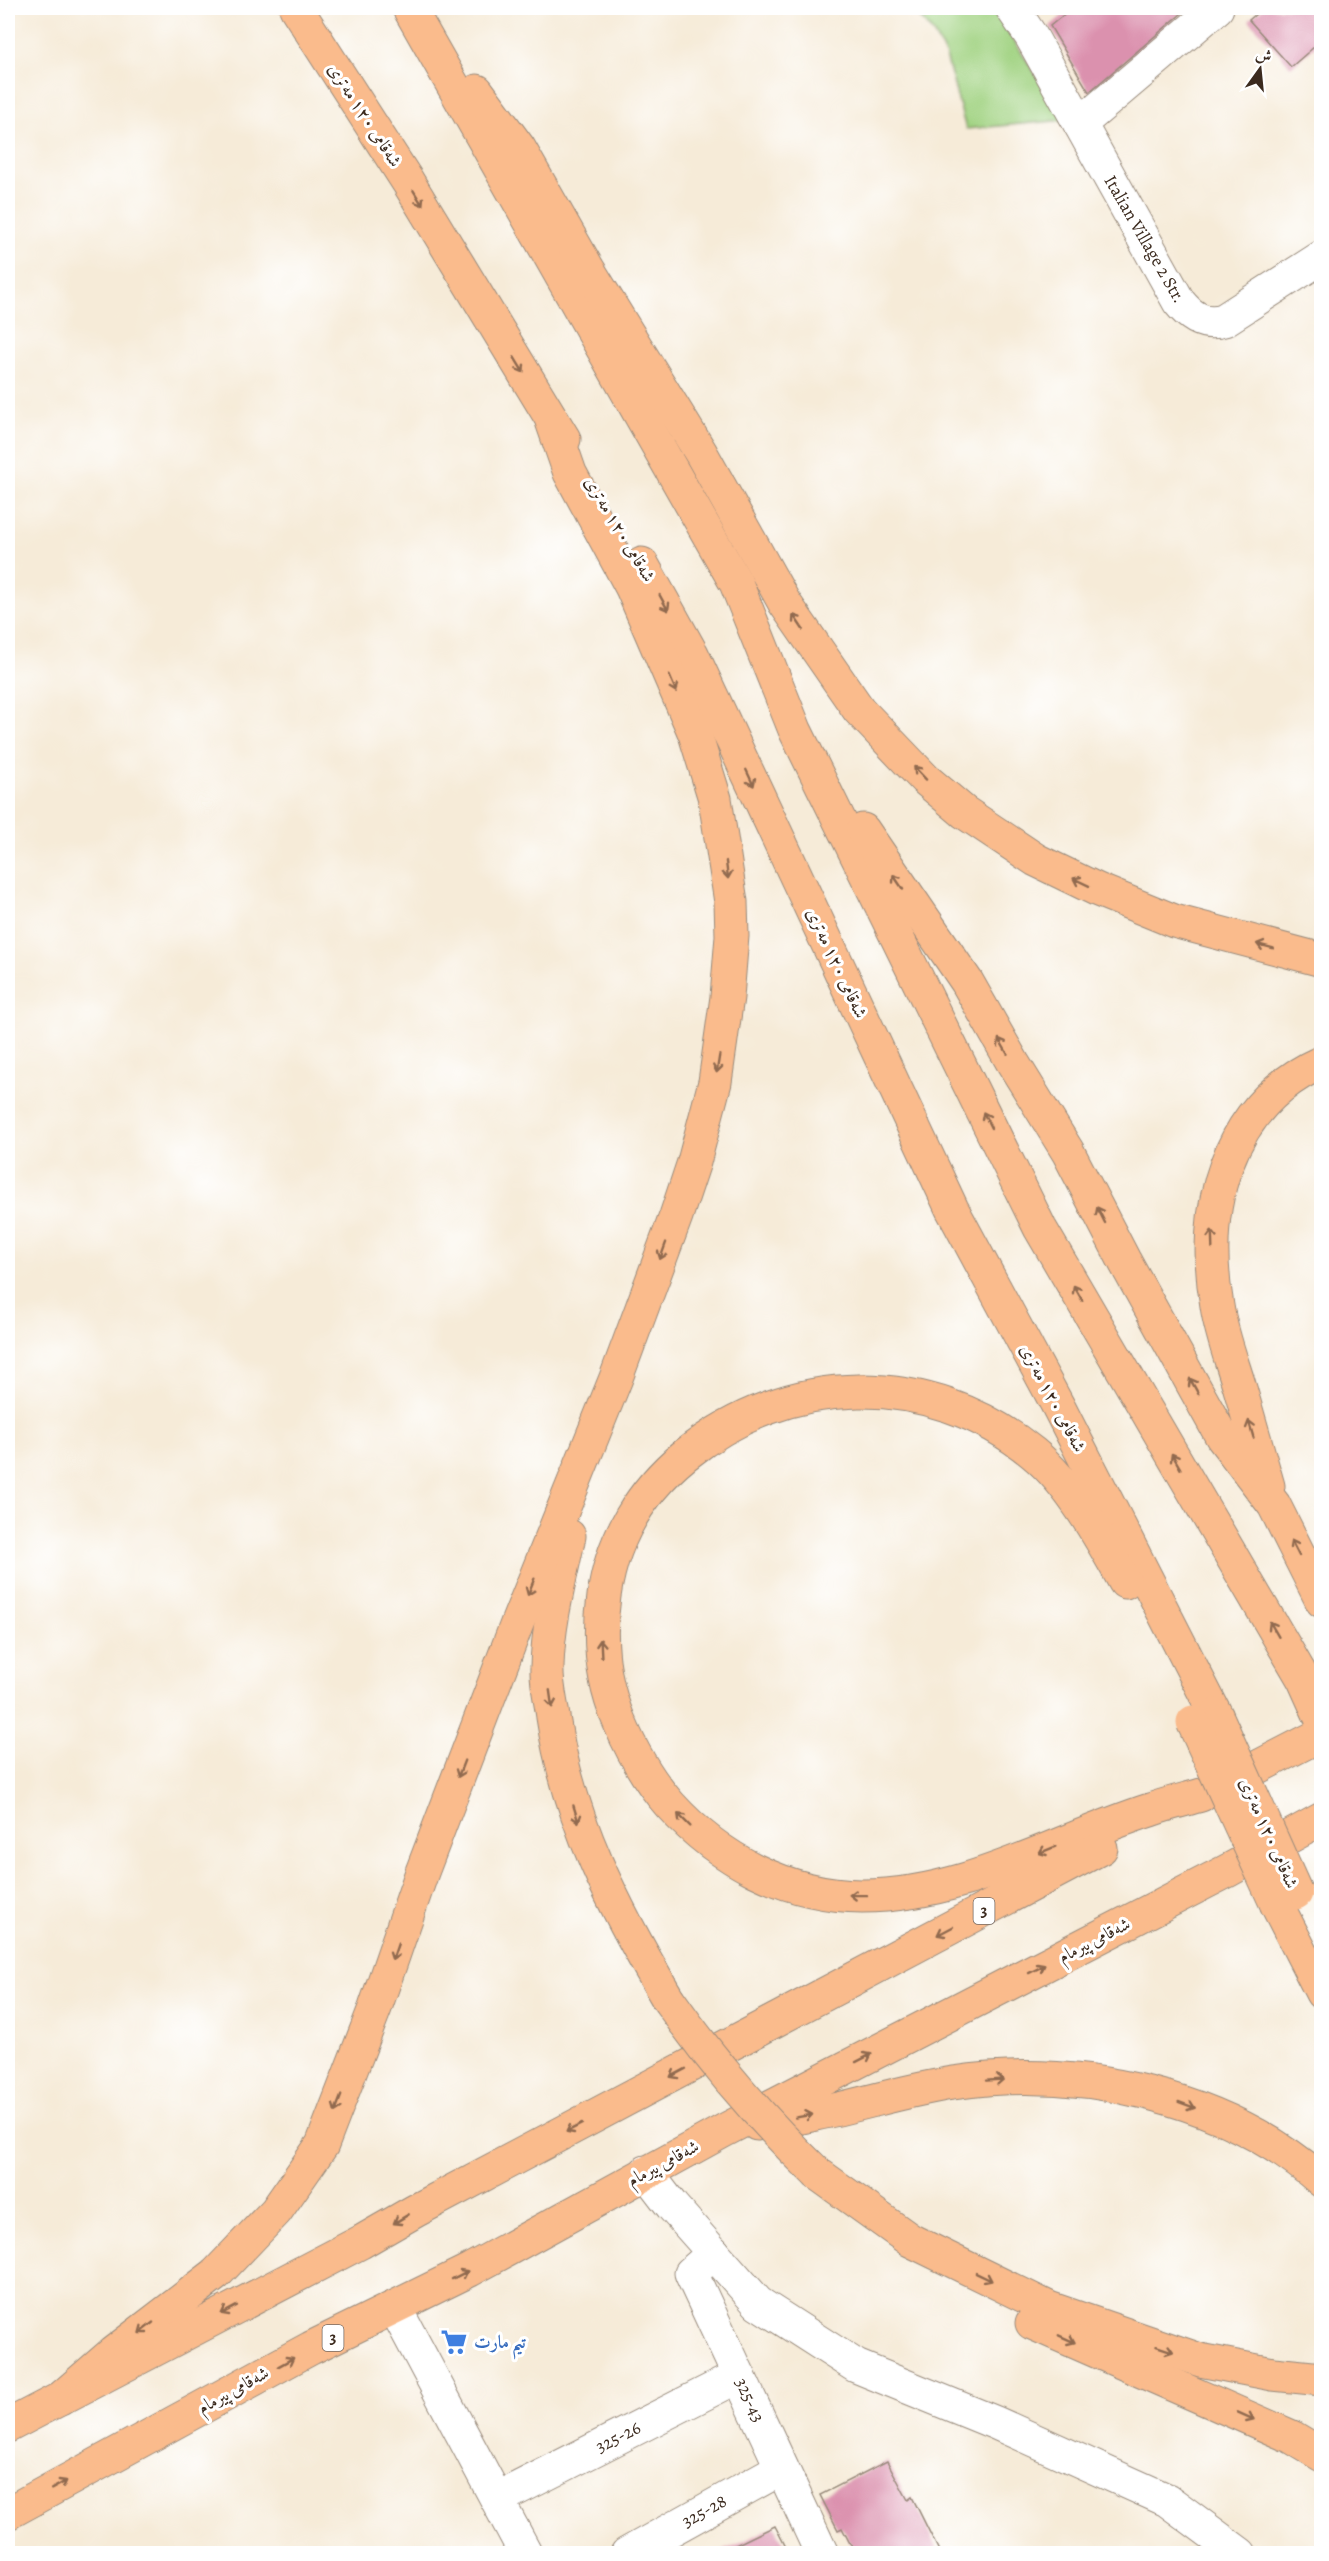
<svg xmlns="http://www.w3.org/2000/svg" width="1329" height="2561" font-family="Alegreya,Amiri,serif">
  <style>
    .green { fill: #a1d382; stroke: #6e7e50; stroke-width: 1.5 }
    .building { fill: #db91ae }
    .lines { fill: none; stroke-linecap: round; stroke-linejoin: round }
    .minor-casing { stroke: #988a7b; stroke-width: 35 }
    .highway-casing { stroke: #988a7b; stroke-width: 35 }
    .minor { stroke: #fff; stroke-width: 33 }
    .highway { stroke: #fabb8c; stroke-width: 33 }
    .highway-bridge-casing { stroke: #988a7b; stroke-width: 35; stroke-linecap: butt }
    .highway-bridge { stroke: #fabb8c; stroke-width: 33 }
    .oneway { stroke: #916b50 }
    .labels { text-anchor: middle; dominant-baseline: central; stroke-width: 6; stroke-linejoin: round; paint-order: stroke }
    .shield { fill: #fff; stroke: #766a62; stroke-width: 1.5 }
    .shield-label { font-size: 16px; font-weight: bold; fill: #3b2a1e }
    .street-label { font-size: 18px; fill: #3b2a1e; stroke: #fff }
    .shop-label { font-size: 18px; font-weight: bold; fill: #366cbe; stroke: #fff; text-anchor: start }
  </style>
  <rect width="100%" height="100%" fill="#fff"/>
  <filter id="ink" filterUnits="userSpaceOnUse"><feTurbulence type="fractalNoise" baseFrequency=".0167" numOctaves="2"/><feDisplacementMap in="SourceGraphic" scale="12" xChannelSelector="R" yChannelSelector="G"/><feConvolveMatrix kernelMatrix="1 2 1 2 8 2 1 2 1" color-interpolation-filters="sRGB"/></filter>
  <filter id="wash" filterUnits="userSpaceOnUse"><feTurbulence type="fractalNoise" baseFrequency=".008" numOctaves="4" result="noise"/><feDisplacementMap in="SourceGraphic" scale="24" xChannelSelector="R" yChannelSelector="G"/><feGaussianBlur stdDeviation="1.35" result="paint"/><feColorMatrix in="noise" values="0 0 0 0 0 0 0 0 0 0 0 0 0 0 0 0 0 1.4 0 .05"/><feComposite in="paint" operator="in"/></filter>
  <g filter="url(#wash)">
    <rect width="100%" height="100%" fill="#f6ebd8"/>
    <polygon class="green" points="912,8 993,8 1065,120 966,129 946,56 933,33"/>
    <g id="blocks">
      <g class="building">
        <polygon points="1072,8 1188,8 1089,92 1050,26"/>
        <polygon points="1263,8 1322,8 1322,40 1291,67 1249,20"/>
        <polygon points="887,2461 908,2500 912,2497 940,2553 855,2553 842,2528 838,2530 820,2495"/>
        <polygon points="775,2526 789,2553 719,2553"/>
      </g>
    </g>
  </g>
  <g filter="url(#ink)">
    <use href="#blocks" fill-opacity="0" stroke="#988a7b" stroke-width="1.5"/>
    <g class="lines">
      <g class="minor-casing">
        <g id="minor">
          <path d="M1012,8l19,28 148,266c12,15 25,24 45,18l98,-63"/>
          <polyline points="1080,124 1217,8"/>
          <polyline points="646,2172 672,2206 758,2303 856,2366 996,2423 1167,2500 1240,2554"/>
          <polyline points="714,2253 691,2273 822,2554"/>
          <polyline points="395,2308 526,2554"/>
          <polyline points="497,2499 739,2376"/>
          <polyline points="627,2554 780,2469"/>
        </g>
      </g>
      <g class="highway-casing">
        <g id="highway">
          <polyline points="296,8 408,182 564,439"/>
          <polyline points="409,8 736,583 795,730 1040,1228 1304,1680 1322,1720"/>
          <polyline points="477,91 519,148 588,269 701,453 784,602 859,710 925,779 964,812 1036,860 1098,890 1174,921 1322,960"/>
          <polyline points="642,564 692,654 952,1209 1058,1406 1216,1715"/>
          <polyline points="863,830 967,982 1013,1063 1068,1152 1125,1262 1222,1437 1274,1505 1322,1601"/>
          <path d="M1268,1486c-10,-34 -19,-67 -29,-101 -8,-26 -18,-52 -22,-79 -17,-96 8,-201 105,-244"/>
          <path d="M569,1536c-9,43 -21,87 -22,131 -1,16 4,34 6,50 16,104 62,192 115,282"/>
          <path d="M1125,1582c-24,-43 -54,-98 -92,-129 -104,-85 -245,-81 -348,2 -44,36 -73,84 -81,141 -6,43 -2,85 15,125 13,31 28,58 51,84 50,55 116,90 192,91 103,0 192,-55 288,-86 16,-6 34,-10 51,-15"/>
          <polyline points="1219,1787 1322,1734"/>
          <polyline points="1277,1905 1322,1993"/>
          <path d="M757,2124c19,-3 39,-5 58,-10 46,-9 91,-24 138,-31 127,-19 272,13 369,98"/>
          <polyline points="818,2174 910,2240 1049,2308 1200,2360 1273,2374 1322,2379"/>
          <polyline points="1032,2323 1292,2437 1322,2455"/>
          <polyline points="60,2399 113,2353 216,2274 276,2211 322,2145 375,2008 422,1872 518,1621 616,1378 676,1216 694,1162 715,1082 727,997 732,936 731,902 715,799 695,734 632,588 570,473 552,421"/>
          <polyline points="8,2426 361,2242 415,2211 1101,1848"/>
          <polyline points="8,2513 311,2348 470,2270 725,2130 1229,1870 1322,1819"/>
        </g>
      </g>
      <use href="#minor" class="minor"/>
      <use href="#highway" class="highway"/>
      <g class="highway-bridge-casing">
        <g id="highway-bridge">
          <polyline points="1216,1715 1296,1893"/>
          <polyline points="1193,1722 1277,1905"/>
          <path d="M668,1999c44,63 94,121 150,175"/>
        </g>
      </g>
      <use href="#highway-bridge" class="highway-bridge"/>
    </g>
    <defs><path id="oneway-shaft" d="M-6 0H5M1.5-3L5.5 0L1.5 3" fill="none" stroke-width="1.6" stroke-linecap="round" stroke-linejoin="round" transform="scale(1.5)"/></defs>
    <g class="oneway">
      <use href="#oneway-shaft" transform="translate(418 198) rotate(59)"/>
      <use href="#oneway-shaft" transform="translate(519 365) rotate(59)"/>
      <use href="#oneway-shaft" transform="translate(664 603) rotate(61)"/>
      <use href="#oneway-shaft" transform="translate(798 622) rotate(-124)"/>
      <use href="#oneway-shaft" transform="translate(673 684) rotate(67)"/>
      <use href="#oneway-shaft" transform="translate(920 773) rotate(-133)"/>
      <use href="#oneway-shaft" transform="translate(750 778) rotate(65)"/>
      <use href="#oneway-shaft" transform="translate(727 870) rotate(83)"/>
      <use href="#oneway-shaft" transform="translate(898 882) rotate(-124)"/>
      <use href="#oneway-shaft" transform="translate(1081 882) rotate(-154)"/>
      <use href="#oneway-shaft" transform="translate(1265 946) rotate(-165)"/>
      <use href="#oneway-shaft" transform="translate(1003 1046) rotate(-120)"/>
      <use href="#oneway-shaft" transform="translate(718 1064) rotate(99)"/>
      <use href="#oneway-shaft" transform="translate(987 1120) rotate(-116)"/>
      <use href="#oneway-shaft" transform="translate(1101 1215) rotate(-117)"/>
      <use href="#oneway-shaft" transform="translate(1212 1239) rotate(-92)"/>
      <use href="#oneway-shaft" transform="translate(663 1251) rotate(110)"/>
      <use href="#oneway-shaft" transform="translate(1078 1293) rotate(-120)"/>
      <use href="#oneway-shaft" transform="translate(1194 1386) rotate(-119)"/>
      <use href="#oneway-shaft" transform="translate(1251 1429) rotate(-106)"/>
      <use href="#oneway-shaft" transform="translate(1176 1461) rotate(-120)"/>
      <use href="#oneway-shaft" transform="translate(1295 1548) rotate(-117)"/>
      <use href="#oneway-shaft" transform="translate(531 1587) rotate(112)"/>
      <use href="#oneway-shaft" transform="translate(1274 1629) rotate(-120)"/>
      <use href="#oneway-shaft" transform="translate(601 1648) rotate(-93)"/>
      <use href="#oneway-shaft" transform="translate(551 1699) rotate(82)"/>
      <use href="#oneway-shaft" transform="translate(461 1769) rotate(111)"/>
      <use href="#oneway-shaft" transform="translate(576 1814) rotate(73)"/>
      <use href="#oneway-shaft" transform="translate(684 1820) rotate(-135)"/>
      <use href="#oneway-shaft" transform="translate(1047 1850) rotate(158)"/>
      <use href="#oneway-shaft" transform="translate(858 1895) rotate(-179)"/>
      <use href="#oneway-shaft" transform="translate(945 1931) rotate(152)"/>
      <use href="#oneway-shaft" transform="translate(395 1952) rotate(109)"/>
      <use href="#oneway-shaft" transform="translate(1037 1969) rotate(-27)"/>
      <use href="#oneway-shaft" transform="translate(864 2058) rotate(-27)"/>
      <use href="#oneway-shaft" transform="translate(678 2073) rotate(152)"/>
      <use href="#oneway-shaft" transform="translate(995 2080) rotate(-4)"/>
      <use href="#oneway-shaft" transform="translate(338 2104) rotate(111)"/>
      <use href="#oneway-shaft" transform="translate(1187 2105) rotate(20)"/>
      <use href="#oneway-shaft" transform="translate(804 2116) rotate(-10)"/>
      <use href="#oneway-shaft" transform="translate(574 2128) rotate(153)"/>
      <use href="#oneway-shaft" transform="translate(401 2219) rotate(149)"/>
      <use href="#oneway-shaft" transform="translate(460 2275) rotate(-27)"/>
      <use href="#oneway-shaft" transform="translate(984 2277) rotate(26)"/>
      <use href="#oneway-shaft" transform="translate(229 2310) rotate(152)"/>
      <use href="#oneway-shaft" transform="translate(146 2328) rotate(142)"/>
      <use href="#oneway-shaft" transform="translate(1067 2339) rotate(24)"/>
      <use href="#oneway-shaft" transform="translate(1165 2349) rotate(18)"/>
      <use href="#oneway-shaft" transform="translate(286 2362) rotate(-29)"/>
      <use href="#oneway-shaft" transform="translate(1246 2416) rotate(24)"/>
      <use href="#oneway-shaft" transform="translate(59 2485) rotate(-29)"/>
    </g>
  </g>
  <defs>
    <g id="supermarket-bare" transform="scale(2.07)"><path d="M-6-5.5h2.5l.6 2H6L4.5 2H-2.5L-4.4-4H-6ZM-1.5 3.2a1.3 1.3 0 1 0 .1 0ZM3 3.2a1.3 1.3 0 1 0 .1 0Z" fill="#3f7fe0" stroke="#fff" stroke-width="2.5" paint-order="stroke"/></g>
  </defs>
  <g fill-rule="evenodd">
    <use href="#supermarket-bare" x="454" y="2342"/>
  </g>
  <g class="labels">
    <g class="shield">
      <rect x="973.5" y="1898" width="21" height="26" rx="4.5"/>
      <rect x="322.5" y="2325" width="21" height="26" rx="4.5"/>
    </g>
    <g class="shield-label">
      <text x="984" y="1911">3</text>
      <text x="333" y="2338">3</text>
    </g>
    <g class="street-label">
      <text transform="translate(365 115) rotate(57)">شەقامی ١٢٠ مەتری</text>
      <text transform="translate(1145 239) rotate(60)">Italian Village 2 Str.</text>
      <text transform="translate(620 529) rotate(59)">شەقامی ١٢٠ مەتری</text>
      <text transform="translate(837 963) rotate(65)">شەقامی ١٢٠ مەتری</text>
      <text transform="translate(1053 1398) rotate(62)">شەقامی ١٢٠ مەتری</text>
      <text transform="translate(1269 1833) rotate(66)">شەقامی ١٢٠ مەتری</text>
      <text transform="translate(1094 1940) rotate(-27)">شەقامی پیرمام</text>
      <text transform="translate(663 2163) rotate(-28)">شەقامی پیرمام</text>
      <text transform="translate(233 2390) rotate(-29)">شەقامی پیرمام</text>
      <text transform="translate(750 2400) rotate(66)">325-43</text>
      <text transform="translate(618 2437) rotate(-27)">325-26</text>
      <text transform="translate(704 2511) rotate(-29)">325-28</text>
    </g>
    <g class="shop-label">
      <text x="474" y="2342">تيم مارت</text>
    </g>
  </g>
  <rect width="1329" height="2561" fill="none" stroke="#fff" stroke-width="30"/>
  <g transform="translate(1260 69) rotate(15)" stroke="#ffffff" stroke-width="4.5" paint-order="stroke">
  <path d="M0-4.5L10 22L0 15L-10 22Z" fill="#3b2a1e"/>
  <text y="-9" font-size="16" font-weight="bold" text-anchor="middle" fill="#3b2a1e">ش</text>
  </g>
</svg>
